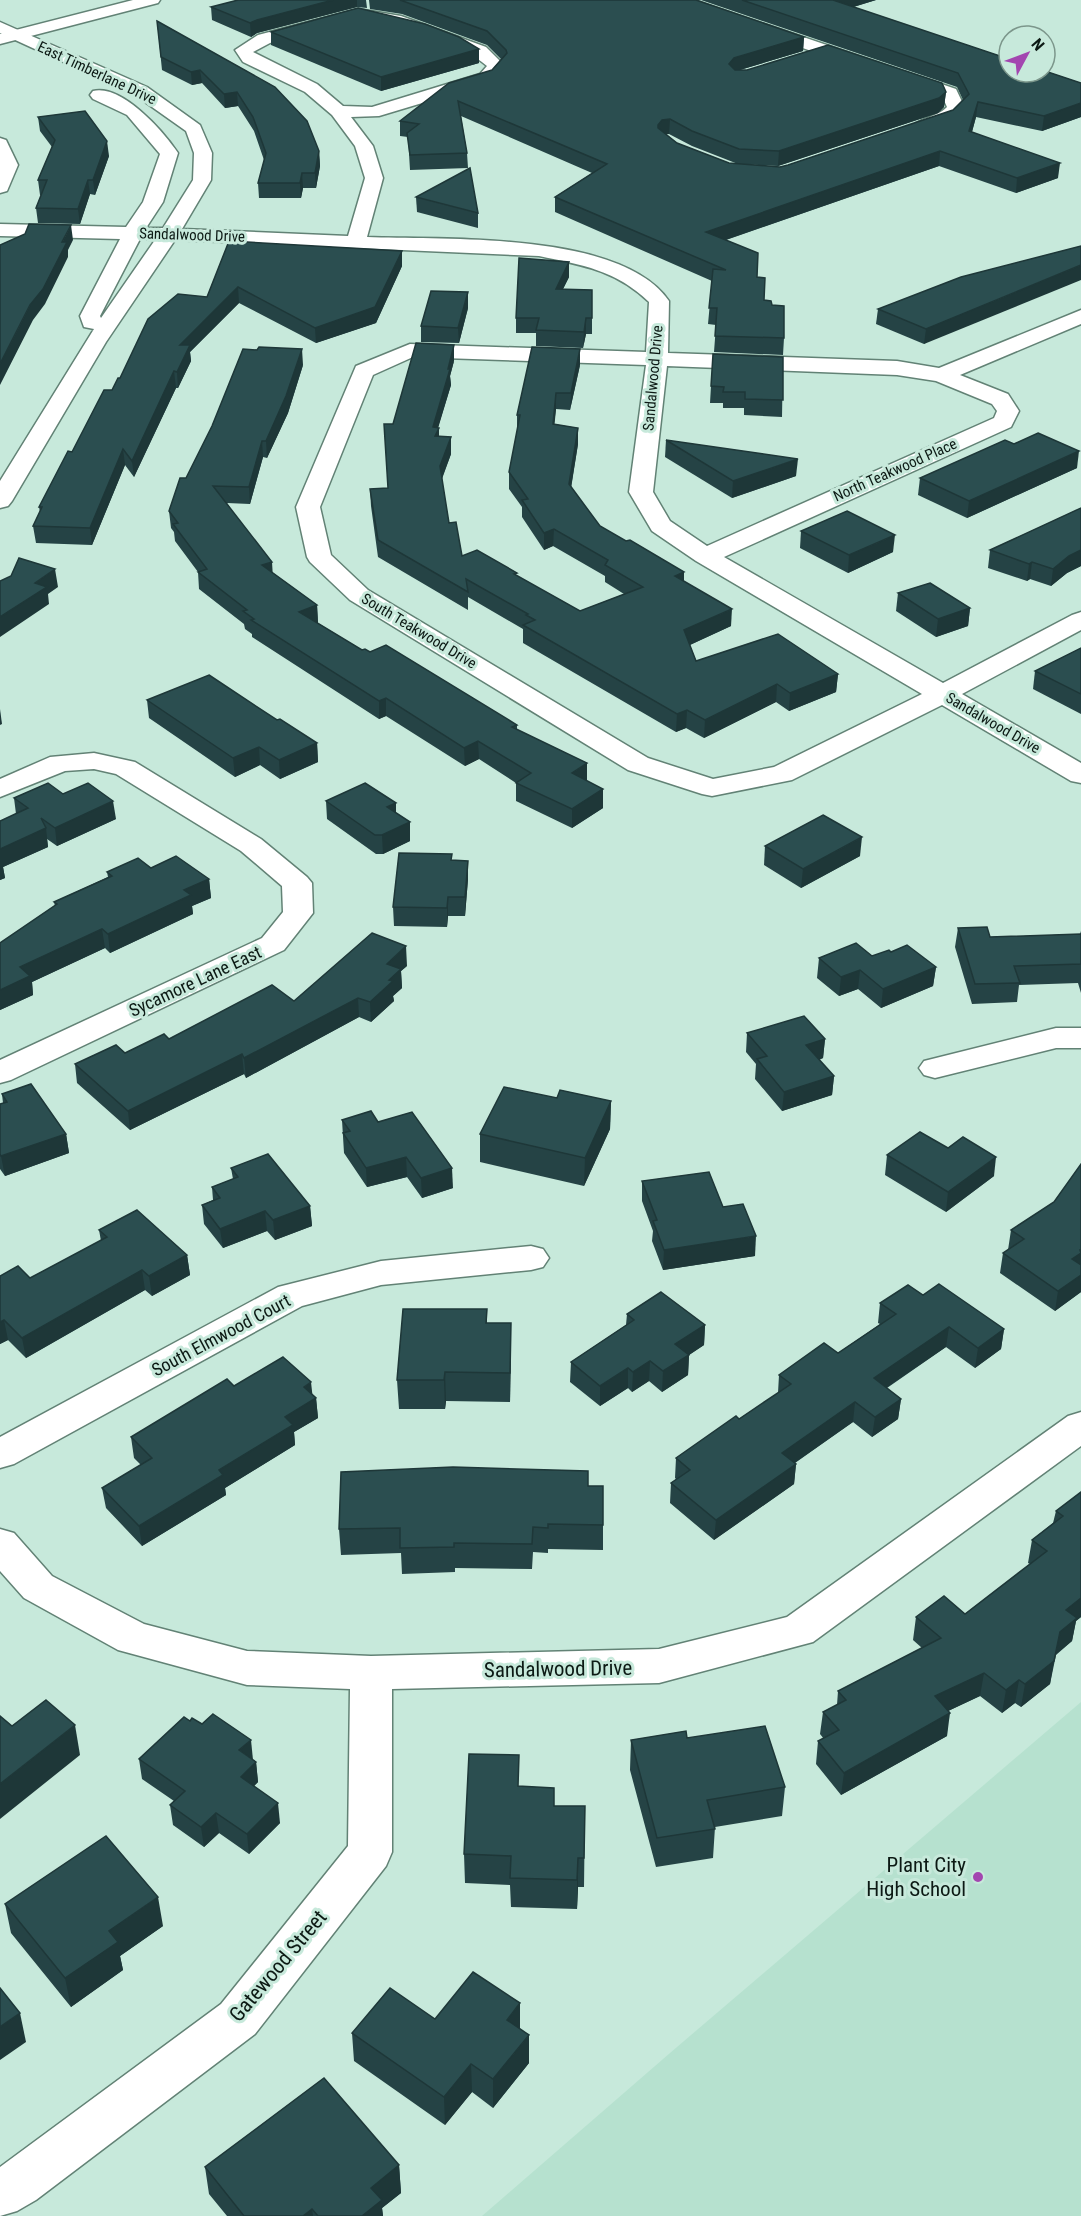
<svg xmlns="http://www.w3.org/2000/svg" width="1081" height="2216" font-family="'Roboto Condensed',sans-serif">
  <style>
    .built { fill: #b6e1cf }
    .lines { fill: none; stroke-linecap: round; stroke-linejoin: round }
    .minor-casing { stroke: #628275; stroke-width: 3 }
    .major-casing { stroke: #628275; stroke-width: 3 }
    .minor { fill: #fff; fill-rule: evenodd }
    .major { fill: #fff; fill-rule: evenodd }
    .wall { fill: #254345 }
    .shaded-wall { fill: #1e3738 }
    .building { fill: #2b4e50; stroke: #1e3738; stroke-width: 1.5 }
    .poi-dot { fill: #a346b0; stroke: #c7e9db; stroke-width: 2 }
    .labels { text-anchor: middle; dominant-baseline: central; stroke-width: 6; stroke-linejoin: round; paint-order: stroke }
    .far-street-label { font-size: 15px; fill: #0c1914; stroke: #c7e9db }
    .street-label { font-size: 18px; fill: #0c1914; stroke: #c7e9db }
    .near-street-label { font-size: 21px; fill: #0c1914; stroke: #c7e9db }
    .near-poi-label { font-size: 21px; fill: #0c1914; stroke: #c7e9db; text-anchor: end }
  </style>
  <rect width="100%" height="100%" fill="#c7e9db"/>
  <polygon class="built" points="1081,1702 1081,2216 482,2216 670,2053"/>
  <g class="lines">
    <g class="minor-casing">
      <g id="minor">
        <path d="M670,0h24l262,89 9,19c-10,14 -34,28 -52,24l-3,-4c8,-10 26,-10 37,-21l-5,-11 -270,-93z"/>
        <path d="M358,9l43,7 85,31 19,19 -13,16 -113,34 -28,1 22,29 10,32 -16,59c79,3 254,-6 302,64l-1,52 229,8 42,7 142,-58v14l-121,51 48,19 11,17 -8,16 -287,130 219,126 129,-68 9,-3v18l-119,64 119,69v20l-10,-2 -129,-76 -150,75 -80,16 -10,-2 -74,-24 -278,-170 -40,-38 -3,-5 -11,-50 60,-141 54,-22 236,8 3,-50c-33,-32 -67,-37 -110,-46l-364,-16 -69,102 -94,159 -4,5 -8,2v-27l94,-152 -10,-2 -4,-11 40,-77 -120,-3v-12l126,3 17,-25 17,-48 -33,-39 -34,-16 -3,-4 3,-4c29,-7 70,40 85,62l-15,49 -17,26h17l30,-48 1,-27 -8,-22 -51,-36 -135,-62v-11l147,65 53,38 12,28 -1,27 -29,49 166,7 17,-58 -10,-32 -23,-31 -27,-23 -62,-30 -8,-12 23,-15zM358,19c37,5 101,22 129,47l-7,8 -108,33 -29,-1 -26,-22 -64,-32 17,-9zM140,239l15,1 -54,78 -1,-2zM413,357l233,8 -17,127 23,39 44,30 226,133 -148,73 -61,12 -65,-21 -280,-168 -37,-35 -11,-48 53,-132zM667,366l230,9 39,6 56,23 5,7 -3,7 -287,128 -37,-25 -17,-29z"/>
        <polygon points="0,138 6,140 18,165 7,191 0,193"/>
        <polygon points="94,753 135,762 261,839 307,877 312,883 313,913 284,950 11,1080 0,1083 0,1060 262,938 283,912 282,886 241,851 116,774 94,769 65,771 0,797 0,779 50,757"/>
        <polygon points="1056,1028 1081,1028 1081,1048 1056,1048 935,1078 924,1075 919,1068 924,1061"/>
        <polygon points="531,1246 543,1249 549,1258 543,1267 531,1270 381,1285 302,1306 14,1464 0,1468 0,1437 278,1287 381,1261"/>
        <polygon points="1081,1412 1081,1446 813,1642 659,1683 392,1689 392,1852 386,1866 255,2034 36,2200 17,2211 0,2216 0,2167 221,2004 348,1846 350,1689 247,1685 118,1650 24,1598 0,1571 0,1529 14,1533 52,1576 144,1624 247,1651 371,1656 659,1649 787,1617 1068,1416"/>
      </g>
    </g>
    <g class="major-casing">
      <polygon id="major" points="133,0 160,0 158,3 0,44 0,34"/>
    </g>
    <use href="#minor" class="minor"/>
    <use href="#major" class="major"/>
  </g>
  <g class="wall">
    <polygon points="238,0 366,0 367,8 357,7 257,33 251,37 212,20 211,7"/>
    <polygon points="369,0 696,0 804,37 803,51 740,70 946,92 944,107 938,113 778,166 738,164 692,146 669,134 666,134 677,143 729,163 780,167 788,165 953,110 963,100 957,87 701,0 876,0 853,7 1081,83 1081,117 1042,131 976,117 972,132 1058,178 1016,193 939,166 726,240 757,277 764,300 784,338 783,355 714,352 716,325 708,324 712,281 555,212 555,197 592,173 461,116 467,153 468,168 410,170 408,137 400,136 400,121 492,70 501,59 487,45 402,14 370,9"/>
    <polygon points="157,21 319,151 320,166 316,188 303,188 301,198 259,198 258,183 264,160 254,131 238,106 225,108 202,83 192,85 162,70"/>
    <polygon points="271,32 479,49 479,63 381,91 271,45"/>
    <polygon points="38,117 109,156 95,195 90,194 80,224 38,223 36,208 41,195 40,195 38,180 52,147 40,131"/>
    <polygon points="416,197 478,213 478,228 417,212"/>
    <polygon points="229,241 402,251 402,266 376,323 316,343 239,303 190,352 191,361 178,388 176,388 134,477 125,465 92,545 36,543 33,526 40,512 39,507 72,452 112,390 120,378 207,297"/>
    <polygon points="1081,246 924,344 876,324 878,309"/>
    <polygon points="569,262 569,277 563,289 592,290 592,334 586,334 583,348 536,346 536,333 516,333 516,318"/>
    <polygon points="468,308 459,343 421,342 421,326"/>
    <polygon points="783,357 782,417 744,415 744,408 723,408 723,403 710,403 711,386"/>
    <polygon points="454,361 450,376 451,385 438,427 439,436 451,437 451,454 442,479 449,523 462,556 517,576 580,611 624,594 605,582 605,576 553,546 544,550 522,517 522,507 509,489 509,472 517,432 517,415 580,365 570,410 556,409 554,424 578,428 578,444 571,487 600,526 626,541 684,572 684,581 731,626 690,645 696,661 838,674 836,692 789,711 776,702 704,738 686,728 676,732 523,643 523,629 468,597 468,610 378,557 371,506 370,489 388,488 393,424"/>
    <polygon points="303,365 288,413 267,458 263,457 250,504 227,503 273,573 317,605 318,623 362,650 370,652 517,725 517,730 587,781 603,789 603,808 572,828 516,801 516,783 479,759 465,766 386,716 379,719 252,637 252,634 245,629 244,624 199,589 198,572 175,541 174,532 171,528 169,511 186,478"/>
    <polygon points="666,440 796,476 732,498 665,457"/>
    <polygon points="1014,444 1077,468 967,518 918,495 920,478"/>
    <polygon points="1081,508 1081,566 1067,573 1051,586 1030,579 1027,581 988,568 990,550"/>
    <polygon points="801,531 893,552 848,573 800,548"/>
    <polygon points="898,593 970,608 968,626 936,637 896,611"/>
    <polygon points="1081,648 1081,714 1033,689 1035,671"/>
    <polygon points="147,700 277,720 317,743 318,762 280,779 260,765 235,777 149,718"/>
    <polygon points="63,794 116,819 57,846 47,839 48,847 3,867 5,878 0,880 0,821 16,814 14,798"/>
    <polygon points="326,801 396,803 396,813 410,822 410,841 383,854 376,854 327,819"/>
    <polygon points="765,846 860,856 801,888 764,865"/>
    <polygon points="452,860 468,861 468,879 465,916 448,916 447,927 394,926 393,907"/>
    <polygon points="151,868 209,879 211,898 192,906 193,914 110,953 105,948 32,982 33,995 0,1010 0,943 55,906 54,902 108,877 107,872"/>
    <polygon points="958,928 990,937 1080,934 1081,931 1081,993 1078,983 1019,985 1017,1002 972,1004 955,947"/>
    <polygon points="891,952 936,967 933,986 881,1008 858,989 839,996 817,978 819,958 872,956"/>
    <polygon points="407,966 401,971 402,988 393,996 394,1001 371,1022 359,1017 246,1078 244,1074 130,1130 77,1083 75,1064 125,1053 169,1039"/>
    <polygon points="747,1033 825,1039 823,1058 819,1060 834,1076 832,1095 782,1111 755,1079 756,1064 746,1052"/>
    <polygon points="2,1094 66,1134 69,1153 5,1176 0,1169 0,1104 3,1103"/>
    <polygon points="557,1098 611,1101 610,1129 584,1186 480,1162 480,1134"/>
    <polygon points="342,1120 378,1122 453,1188 422,1198 407,1177 367,1187 344,1153"/>
    <polygon points="948,1148 994,1176 946,1212 885,1175 887,1155"/>
    <polygon points="1081,1164 1081,1292 1055,1311 1000,1273 1003,1253 1008,1250 1011,1230 1054,1202"/>
    <polygon points="231,1168 310,1206 312,1226 275,1240 267,1231 223,1248 204,1224 202,1205 213,1200 212,1187 233,1179"/>
    <polygon points="642,1181 723,1207 755,1256 663,1270 652,1241 653,1231 642,1201"/>
    <polygon points="99,1230 187,1255 190,1275 152,1296 145,1290 26,1358 8,1340 0,1344 0,1276 30,1278 101,1241"/>
    <polygon points="923,1295 1004,1329 1001,1349 975,1368 946,1347 887,1388 901,1399 898,1419 872,1437 853,1422 795,1463 796,1464 794,1484 714,1540 670,1503 671,1483 676,1479 675,1478 676,1458 739,1419 778,1393 779,1375 838,1353 880,1324 878,1323 880,1303"/>
    <polygon points="487,1309 487,1323 511,1323 510,1402 446,1401 445,1409 399,1409 397,1380"/>
    <polygon points="627,1314 705,1325 704,1345 689,1355 688,1375 662,1392 649,1381 632,1392 628,1388 600,1406 570,1382 571,1362 626,1325"/>
    <polygon points="234,1386 312,1394 316,1398 318,1418 294,1432 295,1445 225,1488 226,1495 142,1546 106,1508 102,1488 141,1465 134,1458 131,1437"/>
    <polygon points="588,1486 603,1525 603,1550 548,1549 548,1553 533,1552 532,1569 455,1568 455,1572 402,1574 401,1553 341,1555 339,1529"/>
    <polygon points="1081,1492 1081,1617 1076,1621 1072,1641 1056,1655 1050,1684 1021,1707 1015,1703 1002,1713 980,1696 948,1711 947,1736 841,1795 816,1764 818,1741 824,1739 820,1734 823,1712 837,1705 838,1691 922,1648 913,1640 916,1617 965,1614 1030,1564 1028,1563 1032,1540 1053,1523 1056,1511"/>
    <polygon points="687,1738 785,1787 782,1816 715,1827 713,1858 656,1867 630,1770 631,1740"/>
    <polygon points="139,1759 253,1760 256,1762 258,1782 254,1786 280,1823 249,1854 219,1833 204,1847 173,1825 170,1805 174,1801 142,1779"/>
    <polygon points="519,1786 554,1806 585,1806 584,1887 578,1887 577,1909 511,1907 510,1885 465,1883 464,1854"/>
    <polygon points="5,1904 163,1926 120,1956 123,1970 71,2007 11,1933"/>
    <polygon points="435,2019 529,2063 493,2108 472,2092 445,2125 354,2061 352,2033"/>
    <polygon points="399,2165 401,2193 382,2208 383,2216 227,2216 209,2194 205,2167"/>
  </g>
  <g class="shaded-wall">
    <polygon points="333,0 357,0 357,7 257,33 251,37 250,23 257,20"/>
    <polygon points="832,0 876,0 831,14"/>
    <polygon points="804,37 803,51 733,72 729,64 734,58"/>
    <polygon points="479,49 479,63 381,91 381,77"/>
    <polygon points="200,70 202,83 192,85 191,72"/>
    <polygon points="237,92 238,106 225,108 224,94"/>
    <polygon points="946,92 944,107 938,113 778,166 779,151"/>
    <polygon points="978,102 976,117 968,146 969,131"/>
    <polygon points="1081,103 1081,117 1042,131 1044,116"/>
    <polygon points="670,119 669,134 662,135 657,140 658,125 662,120"/>
    <polygon points="107,141 109,156 95,195 93,180"/>
    <polygon points="319,151 320,166 316,188 315,173"/>
    <polygon points="940,151 939,166 705,247 706,232"/>
    <polygon points="1060,163 1058,178 1016,193 1017,178"/>
    <polygon points="302,173 303,188 301,198 300,183"/>
    <polygon points="88,180 90,194 80,224 78,209"/>
    <polygon points="71,225 73,240 68,250 68,257 45,304 33,320 0,385 0,364"/>
    <polygon points="402,251 402,266 376,323 316,343 315,328"/>
    <polygon points="569,262 569,277 555,305 556,289"/>
    <polygon points="1081,265 1081,280 924,344 926,329"/>
    <polygon points="238,287 239,303 190,352 191,361 178,388 177,372 180,345"/>
    <polygon points="468,292 468,308 459,343 458,328"/>
    <polygon points="586,318 586,334 583,348 584,332"/>
    <polygon points="454,345 454,361 450,376 451,385 436,435 439,428 439,444 433,444 433,427"/>
    <polygon points="302,349 303,365 288,413 267,458 266,441"/>
    <polygon points="580,349 580,365 570,410 571,393"/>
    <polygon points="174,371 176,388 134,477 132,461"/>
    <polygon points="556,393 556,409 553,440 553,424"/>
    <polygon points="578,428 578,444 569,501 569,484"/>
    <polygon points="451,437 451,454 440,483 440,466"/>
    <polygon points="262,441 263,457 250,504 249,487"/>
    <polygon points="123,449 125,465 92,545 90,528"/>
    <polygon points="1079,451 1077,468 967,518 969,501"/>
    <polygon points="798,459 796,476 732,498 733,481"/>
    <polygon points="554,529 553,546 544,550 544,533"/>
    <polygon points="895,535 893,552 848,573 849,555"/>
    <polygon points="1081,550 1081,566 1067,573 1051,586 1053,569 1069,556"/>
    <polygon points="272,562 273,579 262,565"/>
    <polygon points="1032,562 1030,579 1027,581 1029,564"/>
    <polygon points="55,569 58,587 48,594 49,604 0,637 0,617 35,583"/>
    <polygon points="684,572 684,590 675,576"/>
    <polygon points="317,605 318,623 299,612"/>
    <polygon points="970,608 968,626 936,637 938,619"/>
    <polygon points="732,609 731,626 683,648 684,630"/>
    <polygon points="838,674 836,692 789,711 790,693"/>
    <polygon points="777,684 776,702 704,738 705,720"/>
    <polygon points="386,698 386,716 379,719 379,701"/>
    <polygon points="0,709 2,724 0,725"/>
    <polygon points="687,710 686,728 676,732 677,714"/>
    <polygon points="478,741 479,759 465,766 464,748"/>
    <polygon points="317,743 318,762 280,779 279,760"/>
    <polygon points="259,747 260,765 235,777 233,758"/>
    <polygon points="587,763 587,781 572,773"/>
    <polygon points="603,789 603,808 572,828 572,809"/>
    <polygon points="113,801 116,819 57,846 55,828"/>
    <polygon points="396,803 396,822 387,807"/>
    <polygon points="410,822 410,841 383,854 382,835"/>
    <polygon points="46,828 48,847 3,867 5,878 0,880 0,849"/>
    <polygon points="862,837 860,856 801,888 803,869"/>
    <polygon points="468,861 468,879 465,916 465,897"/>
    <polygon points="209,879 211,898 192,906 193,914 110,953 108,934 184,890"/>
    <polygon points="448,897 448,916 447,927 447,908"/>
    <polygon points="102,929 105,948 32,982 33,995 0,1010 0,990 20,967"/>
    <polygon points="406,946 407,966 401,971 402,988 393,996 394,1001 371,1022 370,1002 387,964"/>
    <polygon points="936,967 933,986 881,1008 883,989"/>
    <polygon points="860,970 858,989 839,996 841,977"/>
    <polygon points="358,998 359,1017 246,1078 244,1058"/>
    <polygon points="825,1039 823,1058 804,1064 806,1045"/>
    <polygon points="242,1054 244,1074 130,1130 128,1111"/>
    <polygon points="834,1076 832,1095 782,1111 784,1092"/>
    <polygon points="611,1101 610,1129 584,1186 585,1158"/>
    <polygon points="66,1134 69,1153 5,1176 1,1156"/>
    <polygon points="406,1157 407,1177 367,1187 366,1168"/>
    <polygon points="996,1157 994,1176 946,1212 948,1192"/>
    <polygon points="452,1168 453,1188 422,1198 421,1178"/>
    <polygon points="310,1206 312,1226 275,1240 273,1220"/>
    <polygon points="265,1211 267,1231 223,1248 220,1229"/>
    <polygon points="756,1236 755,1256 663,1270 664,1250"/>
    <polygon points="1081,1250 1081,1267 1072,1259"/>
    <polygon points="187,1255 190,1275 152,1296 149,1276"/>
    <polygon points="142,1270 145,1290 26,1358 22,1338"/>
    <polygon points="1081,1275 1081,1292 1055,1311 1058,1291"/>
    <polygon points="4,1320 8,1340 0,1344 0,1322"/>
    <polygon points="511,1323 511,1352 510,1402 510,1373"/>
    <polygon points="705,1325 704,1345 689,1355 688,1375 662,1392 663,1371 675,1344"/>
    <polygon points="949,1327 946,1347 871,1398 874,1378"/>
    <polygon points="1004,1329 1001,1349 975,1368 978,1348"/>
    <polygon points="650,1361 649,1381 632,1392 633,1372"/>
    <polygon points="628,1368 628,1388 600,1406 600,1386"/>
    <polygon points="445,1372 446,1401 445,1409 444,1380"/>
    <polygon points="311,1382 313,1400 316,1398 318,1418 294,1432 295,1445 225,1488 226,1495 142,1546 139,1526 219,1470 285,1417 304,1387"/>
    <polygon points="901,1399 898,1419 872,1437 875,1417"/>
    <polygon points="855,1402 853,1422 780,1473 782,1453"/>
    <polygon points="796,1464 794,1484 714,1540 716,1520"/>
    <polygon points="1081,1598 1081,1617 1076,1621 1072,1641 1055,1655 1060,1632 1066,1610"/>
    <polygon points="1054,1661 1050,1684 1021,1707 1025,1684"/>
    <polygon points="984,1673 980,1696 931,1719 935,1696"/>
    <polygon points="1019,1680 1015,1703 1002,1713 1006,1690"/>
    <polygon points="950,1713 947,1736 841,1795 844,1773"/>
    <polygon points="75,1725 80,1755 0,1819 0,1784"/>
    <polygon points="251,1740 253,1760 239,1750"/>
    <polygon points="256,1762 258,1782 243,1797 241,1777"/>
    <polygon points="278,1803 280,1823 249,1854 247,1834"/>
    <polygon points="216,1813 219,1833 204,1847 201,1827"/>
    <polygon points="578,1858 578,1887 577,1909 577,1880"/>
    <polygon points="158,1897 163,1926 120,1956 123,1970 71,2007 65,1978 109,1931"/>
    <polygon points="520,2003 520,2032 507,2020"/>
    <polygon points="20,2013 26,2042 0,2060 0,2027"/>
    <polygon points="529,2035 529,2063 493,2108 493,2079"/>
    <polygon points="471,2064 472,2092 445,2125 444,2097"/>
    <polygon points="399,2165 401,2193 382,2208 383,2216 362,2216 371,2188"/>
    <polygon points="312,2209 313,2216 303,2216"/>
  </g>
  <g class="building">
    <polygon points="238,0 333,0 257,20 250,23 211,7"/>
    <polygon points="400,0 696,0 804,37 734,58 729,64 735,70 747,70 828,45 942,83 946,92 939,98 779,151 739,149 692,131 670,119 662,120 658,125 658,128 677,143 729,163 780,167 788,165 953,110 969,94 958,73 742,0 833,0 1009,59 1009,72 1045,72 1045,71 1081,83 1081,103 1044,116 978,102 969,131 1060,163 1017,178 940,151 706,232 758,253 757,277 765,278 764,300 771,301 772,305 784,306 784,338 715,336 717,308 709,308 713,269 726,270 555,197 607,164 458,101 467,153 410,155 407,133 419,124 400,121 449,83 492,70 507,53 506,50 487,31"/>
    <polygon points="358,8 425,24 459,37 479,49 381,77 271,32"/>
    <polygon points="157,21 275,87 307,121 319,151 315,173 302,173 300,183 258,183 266,153 253,117 237,92 224,94 200,70 191,72 161,57"/>
    <polygon points="85,111 107,141 93,180 88,180 78,209 36,208 47,180 38,180 55,140 38,117"/>
    <polygon points="470,168 478,213 416,197"/>
    <polygon points="29,224 71,225 62,242 67,242 43,289 30,305 0,364 0,245 25,234"/>
    <polygon points="229,241 402,251 375,307 315,328 238,287 180,345 190,345 177,372 174,371 132,461 123,449 90,528 33,526 42,507 39,507 68,451 72,452 104,390 112,390 118,378 120,378 148,319 178,294 207,297"/>
    <polygon points="1081,246 1081,265 926,329 878,309 961,277"/>
    <polygon points="519,258 569,262 556,289 592,290 592,318 586,318 584,332 536,330 539,318 516,318"/>
    <polygon points="431,291 468,292 458,328 421,326"/>
    <polygon points="416,343 454,345 448,369 450,369 433,427 439,428 435,436 451,437 440,466 449,523 456,522 462,556 477,550 517,573 514,574 580,611 643,587 605,565 608,560 554,529 544,533 522,500 528,499 509,472 520,415 517,415 532,347 580,349 571,393 556,393 553,424 578,428 569,484 600,526 626,541 630,540 684,572 675,576 732,609 684,630 696,661 778,634 838,674 790,693 777,684 705,720 687,710 677,714 523,625 535,620 526,615 528,614 466,579 468,592 378,540 370,489 388,488 384,424 393,424"/>
    <polygon points="259,347 302,349 286,396 266,441 262,441 249,487 213,486 272,562 262,565 317,605 299,612 362,650 365,649 370,652 386,645 517,725 512,727 587,763 572,773 603,789 572,809 516,783 531,773 478,741 464,748 386,698 379,701 251,620 254,619 243,611 247,610 198,572 207,569 173,524 178,523 169,511 180,478 186,478 212,426 243,349 257,350"/>
    <polygon points="713,354 783,357 783,400 745,399 745,392 723,392 724,387 711,386"/>
    <polygon points="1038,433 1079,451 969,501 920,478 1005,440 1014,444"/>
    <polygon points="666,440 798,459 733,481"/>
    <polygon points="1081,508 1081,550 1069,556 1053,569 1032,562 1029,564 990,550"/>
    <polygon points="847,511 895,535 849,555 801,531"/>
    <polygon points="19,558 55,569 35,583 47,587 0,617 0,581 11,576"/>
    <polygon points="930,583 970,608 938,619 898,593"/>
    <polygon points="1081,648 1081,694 1035,671"/>
    <polygon points="209,675 277,720 280,719 317,743 279,760 259,747 233,758 147,700"/>
    <polygon points="48,783 63,794 88,783 113,801 55,828 41,818 46,828 0,849 0,821 28,808 14,798"/>
    <polygon points="365,783 396,803 387,807 410,822 382,835 375,835 326,801"/>
    <polygon points="823,815 862,837 803,869 765,846"/>
    <polygon points="399,853 452,854 451,860 468,861 465,897 448,897 447,908 393,907"/>
    <polygon points="176,856 209,879 184,890 191,895 108,934 102,929 20,967 30,976 0,990 0,943 57,904 54,902 112,876 107,872 138,858 151,868"/>
    <polygon points="987,927 990,937 1081,934 1081,964 1014,966 1020,983 975,984 958,928"/>
    <polygon points="372,933 406,946 387,964 401,969 389,980 393,981 370,1002 358,998 244,1058 242,1054 128,1111 75,1064 116,1045 125,1053 164,1034 169,1039 272,985 294,1001"/>
    <polygon points="856,943 872,956 889,950 891,952 907,945 936,967 883,989 860,970 841,977 819,958"/>
    <polygon points="804,1016 825,1039 806,1045 834,1076 784,1092 757,1059 767,1056 747,1033"/>
    <polygon points="31,1084 66,1134 1,1156 0,1154 0,1104 7,1102 2,1094"/>
    <polygon points="504,1087 557,1098 560,1090 611,1101 585,1158 480,1134"/>
    <polygon points="371,1111 378,1122 412,1112 452,1168 421,1178 406,1157 366,1168 343,1133 350,1131 342,1120"/>
    <polygon points="920,1132 948,1148 963,1137 996,1157 948,1192 887,1155"/>
    <polygon points="268,1154 310,1206 273,1220 265,1211 220,1229 202,1205 220,1198 212,1187 238,1177 231,1168"/>
    <polygon points="1081,1164 1081,1250 1080,1250 1081,1253 1072,1259 1081,1265 1081,1275 1058,1291 1003,1253 1024,1239 1011,1230 1054,1202"/>
    <polygon points="709,1172 723,1207 743,1204 756,1236 664,1250 653,1221 657,1220 642,1181"/>
    <polygon points="137,1210 187,1255 149,1276 142,1270 22,1338 4,1320 0,1322 0,1276 18,1266 30,1278 107,1237 99,1230"/>
    <polygon points="939,1284 1004,1329 978,1348 949,1327 874,1378 901,1399 875,1417 855,1402 782,1453 796,1464 716,1520 671,1483 690,1470 676,1458 736,1416 739,1419 791,1384 779,1375 824,1343 838,1353 896,1314 880,1303 908,1285 923,1295"/>
    <polygon points="661,1292 705,1325 675,1344 689,1355 663,1371 650,1361 633,1372 628,1368 600,1386 571,1362 634,1320 627,1314"/>
    <polygon points="403,1309 487,1309 486,1323 511,1323 510,1373 445,1372 444,1380 397,1380"/>
    <polygon points="283,1357 311,1382 304,1387 316,1398 285,1417 293,1425 219,1470 223,1475 139,1526 102,1488 152,1458 131,1437 227,1379 234,1386"/>
    <polygon points="453,1467 588,1471 588,1486 603,1486 603,1525 548,1524 548,1528 533,1527 532,1544 454,1543 454,1547 400,1548 400,1528 339,1529 341,1472"/>
    <polygon points="1081,1492 1081,1598 1066,1610 1077,1618 1060,1632 1054,1661 1025,1684 1019,1680 1006,1690 984,1673 935,1696 950,1713 844,1773 818,1741 839,1730 823,1712 846,1700 838,1691 941,1638 916,1617 944,1596 965,1614 1047,1551 1032,1540 1063,1516 1056,1511"/>
    <polygon points="46,1700 75,1725 0,1784 0,1716 12,1726"/>
    <polygon points="213,1714 251,1740 239,1750 256,1762 241,1777 278,1803 247,1834 216,1813 201,1827 170,1805 185,1791 139,1759 184,1717 190,1721 192,1718 202,1724"/>
    <polygon points="765,1726 785,1787 707,1800 715,1829 657,1838 631,1740 686,1731 687,1738"/>
    <polygon points="469,1754 519,1755 518,1786 554,1788 554,1806 585,1806 584,1858 578,1858 577,1880 510,1878 511,1856 464,1854"/>
    <polygon points="106,1836 158,1897 109,1931 118,1942 65,1978 5,1904"/>
    <polygon points="473,1972 520,2003 507,2020 529,2035 493,2079 471,2064 444,2097 352,2033 390,1988 435,2019"/>
    <polygon points="0,1988 20,2013 0,2027"/>
    <polygon points="324,2078 399,2165 371,2188 382,2200 362,2216 318,2216 312,2209 303,2216 244,2216 205,2167"/>
  </g>
  <circle class="poi-dot" cx="978" cy="1877" r="6"/>
  <g class="labels">
    <g class="far-street-label">
      <text transform="translate(97 73) rotate(25)">East Timberlane Drive</text>
      <text transform="translate(192 235) rotate(2)">Sandalwood Drive</text>
      <text transform="translate(653 378) rotate(-85)">Sandalwood Drive</text>
      <text transform="translate(895 470) rotate(-24)">North Teakwood Place</text>
      <text transform="translate(419 631) rotate(31)">South Teakwood Drive</text>
      <text transform="translate(993 723) rotate(30)">Sandalwood Drive</text>
    </g>
    <g class="street-label">
      <text transform="translate(195 981) rotate(-25)">Sycamore Lane East</text>
      <text transform="translate(221 1335) rotate(-28)">South Elmwood Court</text>
    </g>
    <g class="near-street-label">
      <text transform="translate(558 1669) rotate(-1)">Sandalwood Drive</text>
      <text transform="translate(278 1966) rotate(-50)">Gatewood Street</text>
    </g>
    <g class="near-poi-label">
      <text x="966" y="1865">Plant City<tspan x="966" dy="24">High School</tspan></text>
    </g>
  </g>
  <g transform="translate(1027 54) rotate(49)"><circle r="28" fill="#c7e9db" stroke="#7c968b" stroke-width="1.5"/>
  <path d="M0-4.5L10 22L0 15L-10 22Z" fill="#a346b0"/>
  <text y="-9" font-size="16" font-weight="bold" text-anchor="middle" fill="#0c1914">N</text>
  </g>
</svg>
